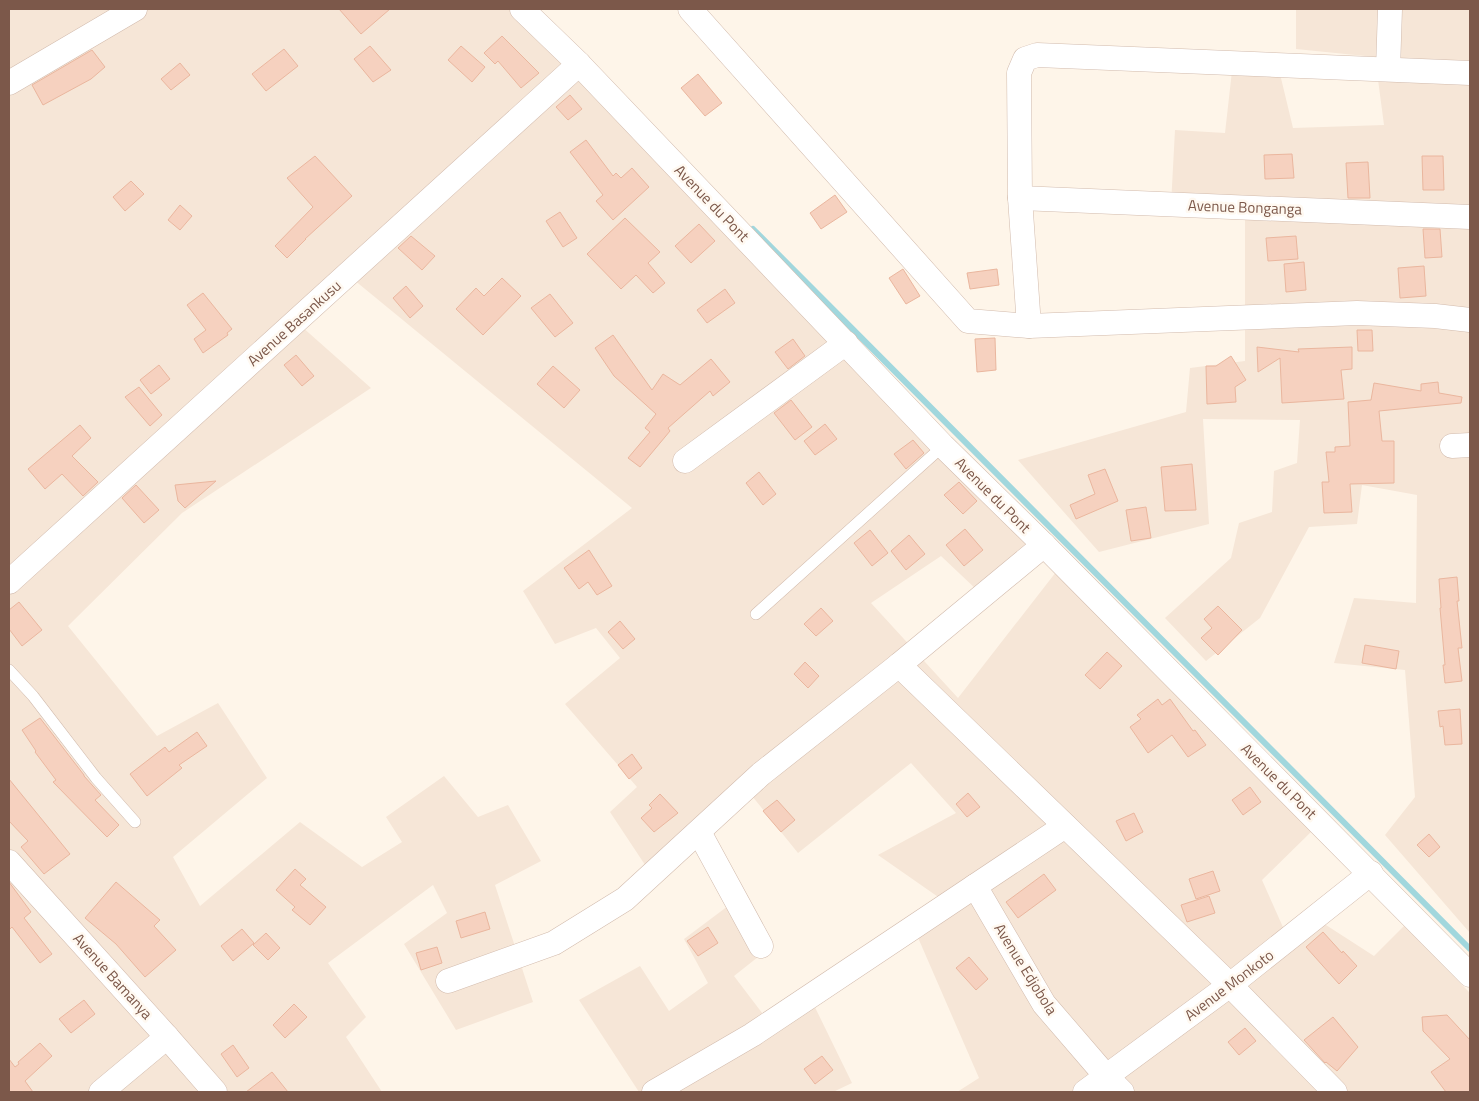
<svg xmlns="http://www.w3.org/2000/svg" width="1479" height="1101" font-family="'Titillium Web',sans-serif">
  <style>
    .residential { fill: #f6e6d7 }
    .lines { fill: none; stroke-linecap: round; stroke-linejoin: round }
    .stream { stroke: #a1d7dd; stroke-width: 6 }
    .building { fill: #f6d1bf; stroke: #eab69e }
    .lane-casing { stroke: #d2bbad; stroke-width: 12 }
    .street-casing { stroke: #d2bbad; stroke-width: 25 }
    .lane { stroke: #fff; stroke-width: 11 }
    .street { stroke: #fff; stroke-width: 24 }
    .labels { text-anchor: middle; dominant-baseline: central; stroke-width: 5; stroke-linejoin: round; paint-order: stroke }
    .street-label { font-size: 15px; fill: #7c584a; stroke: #fff9f1 }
  </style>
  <rect width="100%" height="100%" fill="#fef5e9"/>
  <g class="residential">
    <polygon points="9,9 514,9 1034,545 978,591 941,556 871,603 958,698 1056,572 1314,829 1262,880 1286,934 1312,916 1374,956 1404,926 1470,993 1470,1092 957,1092 979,1078 916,933 954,908 878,855 956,813 911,763 798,853 752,796 657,883 610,812 637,787 565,704 620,658 596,628 555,644 523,591 632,508 348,275 301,326 371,388 182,513 68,626 157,736 218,703 267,778 173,857 200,906 300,822 362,867 402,842 386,817 444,776 478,817 508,805 541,861 495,885 533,1002 456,1030 404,944 447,913 433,885 328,963 366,1017 346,1037 382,1092 9,1092"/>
    <polygon points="1296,9 1470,9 1470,933 1385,835 1415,797 1405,670 1334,663 1354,598 1416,603 1417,495 1362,485 1357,524 1309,527 1260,618 1206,661 1165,618 1231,558 1239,523 1272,512 1274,471 1297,463 1300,420 1203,419 1209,524 1099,552 1018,460 1186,412 1190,368 1245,361 1245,205 1171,205 1175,130 1225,133 1232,71 1280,74 1293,128 1384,125 1375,57 1296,49"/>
    <polygon points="740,897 768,949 734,976 766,1018 808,993 852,1083 833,1092 639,1092 579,1000 640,966 669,1011 708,983 684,939"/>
  </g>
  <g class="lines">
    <polyline class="stream" points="753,229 1470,949"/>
  </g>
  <g class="building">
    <polygon points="339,9 390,9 361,34"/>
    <polygon points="502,36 539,73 521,88 498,61 495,64 484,53"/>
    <polygon points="370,46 391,70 373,82 354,59"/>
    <polygon points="461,46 485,67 472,82 448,60"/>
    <polygon points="284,49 298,66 266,91 252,74"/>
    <polygon points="92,50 105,67 91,79 43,105 32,85"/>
    <polygon points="180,63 190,75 171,90 161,79"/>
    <polygon points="698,74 722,103 705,116 681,88"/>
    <polygon points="570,95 582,109 568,120 556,107"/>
    <polygon points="586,140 613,176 616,173 621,178 632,168 649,187 613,220 596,201 603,195 570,152"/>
    <polygon points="1292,154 1294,178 1265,179 1264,155"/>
    <polygon points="315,156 352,196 305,239 306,239 287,258 275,246 313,207 287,178"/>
    <polygon points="1422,156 1443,156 1444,190 1423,190"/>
    <polygon points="1368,162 1370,198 1348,198 1346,163"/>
    <polygon points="131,181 144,194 125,211 113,197"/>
    <polygon points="835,195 847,212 821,229 810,213"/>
    <polygon points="180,205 192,216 180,230 168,220"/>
    <polygon points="560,212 577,238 563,247 546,221"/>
    <polygon points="625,218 660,252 648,263 665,283 653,293 636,275 621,289 587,254"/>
    <polygon points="699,224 715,241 691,263 675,246"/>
    <polygon points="1423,229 1440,229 1442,257 1425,258"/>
    <polygon points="411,236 435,256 422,270 398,248"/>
    <polygon points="1296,236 1298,259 1268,261 1266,238"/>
    <polygon points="1304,262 1306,290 1286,292 1284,264"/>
    <polygon points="1424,266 1426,296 1400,298 1398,268"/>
    <polygon points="903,269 920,296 906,304 889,278"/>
    <polygon points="997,269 999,285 970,289 967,273"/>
    <polygon points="502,278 521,296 483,335 456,309 476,288 484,296"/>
    <polygon points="406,286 423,306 410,318 393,298"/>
    <polygon points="725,289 735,303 707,323 697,310"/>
    <polygon points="203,293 232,329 227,333 228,335 203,353 194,339 206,330 187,305"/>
    <polygon points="550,294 573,323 555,337 531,308"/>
    <polygon points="1357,330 1372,330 1373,351 1358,351"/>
    <polygon points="613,335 652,390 663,374 680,385 711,359 730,382 713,396 710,391 668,428 670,431 640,467 628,458 650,432 645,428 656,414 614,376 595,348"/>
    <polygon points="995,338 996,370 977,372 975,339"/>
    <polygon points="793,339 805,356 788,369 775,352"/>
    <polygon points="1257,347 1299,352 1298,349 1352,347 1352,369 1341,370 1344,399 1282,403 1280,358 1258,372"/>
    <polygon points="296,355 314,376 302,386 284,365"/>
    <polygon points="1231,356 1246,380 1235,387 1236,402 1207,404 1206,366 1216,366"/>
    <polygon points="159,365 170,379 151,394 140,380"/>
    <polygon points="553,366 580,390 564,408 537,384"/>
    <polygon points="1438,382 1439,393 1462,397 1461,403 1379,411 1382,441 1394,441 1394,483 1350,484 1352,512 1324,513 1322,482 1329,482 1326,452 1335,452 1335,447 1350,446 1348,402 1371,400 1374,383 1421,391 1421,384"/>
    <polygon points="139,387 162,415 150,426 125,397"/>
    <polygon points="791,400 812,427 795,440 774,413"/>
    <polygon points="825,424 837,439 815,455 804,441"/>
    <polygon points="80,425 91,438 72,456 98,482 83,496 62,474 45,489 28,469"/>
    <polygon points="913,440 924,453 906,469 894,454"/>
    <polygon points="1192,464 1196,510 1165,511 1161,467"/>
    <polygon points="1105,469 1118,501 1076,519 1070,505 1095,494 1088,475"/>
    <polygon points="759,472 776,494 763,505 746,483"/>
    <polygon points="216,481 185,508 178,501 175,485"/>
    <polygon points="959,482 977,501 963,514 944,495"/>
    <polygon points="136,485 159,510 144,523 122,498"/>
    <polygon points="1146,507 1151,538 1131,541 1126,510"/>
    <polygon points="965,529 983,550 964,566 946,545"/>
    <polygon points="870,530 888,553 872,566 854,543"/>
    <polygon points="909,535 925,554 906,570 891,551"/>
    <polygon points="589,550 612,586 597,595 588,582 579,589 564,568"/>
    <polygon points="1457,577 1459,601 1457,601 1462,648 1458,648 1462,681 1445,683 1443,665 1445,665 1440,608 1441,608 1439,579"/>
    <polygon points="19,602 42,630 22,646 9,629 9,610"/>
    <polygon points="1218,606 1242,630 1218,655 1201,638 1212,628 1204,619"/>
    <polygon points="821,608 833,621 816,636 804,624"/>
    <polygon points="620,621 635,639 623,649 608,632"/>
    <polygon points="1365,645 1399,651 1396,669 1362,663"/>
    <polygon points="1107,652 1122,666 1100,689 1085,675"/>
    <polygon points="805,662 819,676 808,688 794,674"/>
    <polygon points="1158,699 1162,705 1170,699 1193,731 1195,730 1206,745 1188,757 1172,735 1148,753 1130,727 1141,719 1137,715"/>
    <polygon points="1460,709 1462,744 1445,745 1443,726 1440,727 1438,711"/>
    <polygon points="40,718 84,775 84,776 101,795 95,800 119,825 107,837 53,782 56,780 35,752 36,751 22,730"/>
    <polygon points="197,732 207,746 179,765 182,768 147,796 130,774 165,747 169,752"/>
    <polygon points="632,754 642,768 629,779 618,765"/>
    <polygon points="9,779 70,854 44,874 21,847 28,841 9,821"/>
    <polygon points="1250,787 1261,802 1243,815 1232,800"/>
    <polygon points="968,793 980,807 967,817 956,804"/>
    <polygon points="660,794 678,813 654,832 641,818 652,808 649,805"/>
    <polygon points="777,800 795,820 781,832 763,811"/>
    <polygon points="1134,813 1143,832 1126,841 1116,821"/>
    <polygon points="1429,834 1440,847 1429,857 1417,845"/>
    <polygon points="295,869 306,879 300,885 326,907 310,925 292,910 295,907 276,890"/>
    <polygon points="1213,871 1220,891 1196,899 1189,879"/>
    <polygon points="1044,874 1056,890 1018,918 1006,902"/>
    <polygon points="9,882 31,912 24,918 52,954 40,963 12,927 9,930"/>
    <polygon points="116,882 160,920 154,926 176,950 145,977 116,944 85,918"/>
    <polygon points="1209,896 1215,913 1187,922 1181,905"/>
    <polygon points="485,912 490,929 461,938 456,921"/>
    <polygon points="708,927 718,943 698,956 687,941"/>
    <polygon points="242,929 254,943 233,961 221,946"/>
    <polygon points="1323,932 1342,953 1343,951 1357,966 1339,984 1306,947"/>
    <polygon points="266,933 280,948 268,960 253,945"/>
    <polygon points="437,947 442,963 421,970 416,953"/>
    <polygon points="969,957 988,979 976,990 956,968"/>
    <polygon points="84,1000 95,1014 71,1033 59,1019"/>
    <polygon points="294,1004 307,1017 285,1038 273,1025"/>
    <polygon points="1447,1015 1470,1040 1470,1092 1446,1092 1431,1072 1450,1059 1423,1031 1422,1017"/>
    <polygon points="1333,1017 1358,1047 1337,1071 1326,1062 1325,1063 1304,1040"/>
    <polygon points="1245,1028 1256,1041 1239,1055 1228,1042"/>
    <polygon points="40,1043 52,1056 25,1081 33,1092 9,1092 9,1059 15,1067 19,1064 18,1062"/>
    <polygon points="233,1045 249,1068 237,1077 221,1054"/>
    <polygon points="822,1056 833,1070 815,1084 804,1069"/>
    <polygon points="272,1072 288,1092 246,1092"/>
  </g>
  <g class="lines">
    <g class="lane-casing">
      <g id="lane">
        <polyline points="756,614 943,446"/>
        <polyline points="9,670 33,696 96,778 135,822"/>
      </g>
    </g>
    <g class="street-casing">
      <g id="street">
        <polyline points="522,9 579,64 943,446 1044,545 1470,975"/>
        <polyline points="690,9 968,321 1029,326 1357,313 1435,316 1470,320"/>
        <polyline points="1388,69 1390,9"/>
        <polyline points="9,83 135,9"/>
        <polyline points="1020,198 1470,217"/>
        <polyline points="1029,326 1020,198 1019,73 1025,59 1037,55 1470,73"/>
        <polyline points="1452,446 1470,445"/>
        <polyline points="685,461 846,343"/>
        <polyline points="9,582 579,64"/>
        <polyline points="899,665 1230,985 1335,1092"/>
        <polyline points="699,832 761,946"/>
        <polyline points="9,862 167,1037 215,1092"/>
        <polyline points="975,886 1044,1004 1106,1076 1122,1092"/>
        <polyline points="448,981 554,943 625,899 761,774 899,665 1044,545"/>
        <polyline points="101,1092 167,1037"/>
        <polyline points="654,1092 752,1035 1065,826"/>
        <polyline points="1085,1092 1230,985 1371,873"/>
      </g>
    </g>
    <use href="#lane" class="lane"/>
    <use href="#street" class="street"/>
  </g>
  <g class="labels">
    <g class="street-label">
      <text transform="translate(712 203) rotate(46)">Avenue du Pont</text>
      <text transform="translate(1245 207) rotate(2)">Avenue Bonganga</text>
      <text transform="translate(294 323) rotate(-42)">Avenue Basankusu</text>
      <text transform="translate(993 495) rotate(45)">Avenue du Pont</text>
      <text transform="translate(1279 781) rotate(45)">Avenue du Pont</text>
      <text transform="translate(1026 969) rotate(58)">Avenue Edjobola</text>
      <text transform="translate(113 976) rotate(48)">Avenue Bamanya</text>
      <text transform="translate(1229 985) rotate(-37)">Avenue Monkoto</text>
    </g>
  </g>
  <rect width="1479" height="1101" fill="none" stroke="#7c584a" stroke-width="20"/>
</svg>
